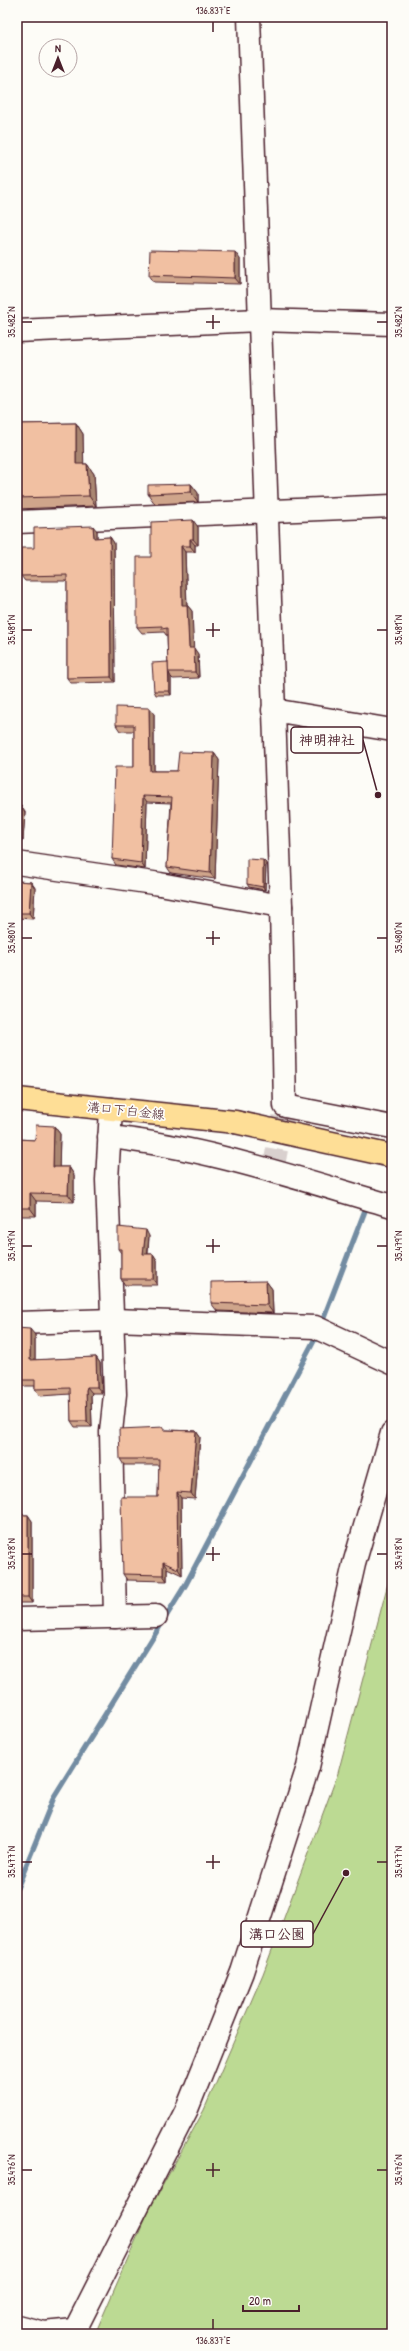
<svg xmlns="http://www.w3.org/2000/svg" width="409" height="2351" font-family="'Patrick Hand','Klee One',sans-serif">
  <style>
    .green { fill: #bcda93; stroke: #837c5f }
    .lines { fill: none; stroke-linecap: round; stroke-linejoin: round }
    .stream { stroke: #738ca2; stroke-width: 5.5 }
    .minor-tunnel { stroke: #d9d0ce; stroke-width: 22; stroke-dasharray: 22 11; stroke-linecap: butt }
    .minor-casing { stroke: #4a1f2b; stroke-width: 25 }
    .major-casing { stroke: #4a1f2b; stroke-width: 25 }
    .minor { stroke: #fdfcf7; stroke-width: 22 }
    .major { stroke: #fede96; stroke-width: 22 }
    .major-bridge-casing { stroke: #4a1f2b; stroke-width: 25; stroke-linecap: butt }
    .major-bridge { stroke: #fede96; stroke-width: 22 }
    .wall { fill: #cfa58b; stroke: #4a1f2b }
    .shaded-wall { fill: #a98671; stroke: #4a1f2b }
    .building { fill: #f1c0a2; stroke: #4a1f2b }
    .ticks { fill: none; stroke: #4a1f2b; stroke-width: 1.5 }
    .labels { text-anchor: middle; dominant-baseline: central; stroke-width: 3.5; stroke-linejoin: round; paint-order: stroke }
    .street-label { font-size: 13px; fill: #4a1f2b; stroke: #fdfcf7 }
    .leader { fill: none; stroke: #4a1f2b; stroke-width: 1.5 }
    .callout-dot { fill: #4a1f2b; stroke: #fdfcf7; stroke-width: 1.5 }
    .callout { fill: #fdfcf7; stroke: #4a1f2b; stroke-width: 1.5 }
    .callout-label { font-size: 14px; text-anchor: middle; font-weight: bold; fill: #4a1f2b }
    .neatline { fill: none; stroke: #4a1f2b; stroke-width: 1.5 }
    .ticks-label { font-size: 10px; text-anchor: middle; fill: #4a1f2b }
  </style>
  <rect width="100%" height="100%" fill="#fdfcf7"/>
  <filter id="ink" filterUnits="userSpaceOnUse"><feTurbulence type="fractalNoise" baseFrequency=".025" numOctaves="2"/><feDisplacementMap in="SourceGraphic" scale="8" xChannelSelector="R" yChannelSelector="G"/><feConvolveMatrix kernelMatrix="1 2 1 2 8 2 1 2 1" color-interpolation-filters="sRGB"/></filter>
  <g filter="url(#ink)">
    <polygon class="green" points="392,1568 392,2334 95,2334 148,2212 204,2110 263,1974 338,1773"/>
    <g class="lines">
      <g class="stream">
        <polyline points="321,1325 366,1208"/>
        <polyline points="17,1888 54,1797 186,1584 318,1333"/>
      </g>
      <polyline class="minor-tunnel" points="273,1171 285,1106"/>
      <g class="minor-casing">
        <g id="minor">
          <polyline points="249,17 281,906 285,1106 392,1127"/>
          <polyline points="17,331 259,320 392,324"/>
          <polyline points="17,522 392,506"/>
          <polyline points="273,710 392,730"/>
          <polyline points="17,863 160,884 281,906"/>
          <polyline points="111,1109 107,1180 115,1394 111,1432 115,1617"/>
          <path d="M109,1137c96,10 190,42 283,69"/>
          <polyline points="17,1323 113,1320 315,1327 392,1363"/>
          <polyline points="17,1619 156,1616"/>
          <polyline points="17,2326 44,2333 74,2330"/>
          <polyline points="73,2334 187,2109 242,1972 308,1767 354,1564 392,1433"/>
        </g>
      </g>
      <g class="major-casing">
        <polyline id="major" points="17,1099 235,1122"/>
      </g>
      <use href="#minor" class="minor"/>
      <use href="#major" class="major"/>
      <g class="major-bridge-casing">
        <polyline id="major-bridge" points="235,1122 392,1156"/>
      </g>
      <use href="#major-bridge" class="major-bridge"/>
    </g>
    <g class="wall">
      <polygon points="240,259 240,284 154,282 149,275"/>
      <polygon points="76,423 83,434 83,464 87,464 94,474 96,506 17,509 17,424"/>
      <polygon points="191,484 198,493 198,502 155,504 148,494"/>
      <polygon points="198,527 198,545 195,545 195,552 185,552 187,605 192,611 193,648 198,654 199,678 173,679 171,677 171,695 156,695 154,691 168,662 167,635 166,635 164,632 142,633 137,627 151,557"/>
      <polygon points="97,531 97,538 110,537 114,543 115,682 71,683 67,678 67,581 25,581 21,576 34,548"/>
      <polygon points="154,714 154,771 177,771 214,753 219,760 215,879 171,873 167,867 171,803 147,802 145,869 116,865 112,859 134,767 134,731 120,731 116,725"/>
      <polygon points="17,805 25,812 23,840 17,839"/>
      <polygon points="263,860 266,863 265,890 249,887 247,884"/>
      <polygon points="17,881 31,882 35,888 33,919 17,918"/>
      <polygon points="54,1126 60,1134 59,1167 69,1167 74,1175 74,1202 36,1201 36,1216 17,1216 17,1139 35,1140"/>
      <polygon points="149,1236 148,1254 153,1254 157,1260 157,1285 125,1285 121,1279 121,1253 118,1249"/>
      <polygon points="266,1281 272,1289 273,1313 217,1311 211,1303"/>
      <polygon points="17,1328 35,1335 35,1360 96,1357 100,1363 102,1393 92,1393 91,1396 92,1427 75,1427 71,1421 71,1394 40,1396 35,1389 35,1386 17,1386"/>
      <polygon points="166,1430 196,1431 200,1437 195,1499 181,1498 182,1575 167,1568 167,1581 127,1580 123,1574 158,1497 159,1465 124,1465 120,1459"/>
      <polygon points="17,1515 28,1515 32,1521 32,1603 17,1603"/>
    </g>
    <g class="shaded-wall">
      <polygon points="235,252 240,259 240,284 235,278"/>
      <polygon points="76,423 83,434 84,474 76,464"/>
      <polygon points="87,464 94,474 96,506 89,496"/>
      <polygon points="191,484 198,493 198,502 191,492"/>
      <polygon points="193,520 198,527 198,545 193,539"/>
      <polygon points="93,526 97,531 97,543 94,538"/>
      <polygon points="110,537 114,543 115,682 111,677"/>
      <polygon points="190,539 195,545 195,552 190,546"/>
      <polygon points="181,546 185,552 187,611 182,605"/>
      <polygon points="187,605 192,611 194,655 189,648"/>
      <polygon points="194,648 198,654 199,678 195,672"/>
      <polygon points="169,673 171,677 171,695 169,691"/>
      <polygon points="149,708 154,714 154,777 150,771"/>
      <polygon points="214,753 219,760 215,879 210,873"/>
      <polygon points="143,796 147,802 145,869 141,863"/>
      <polygon points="21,806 25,812 23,840 19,834"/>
      <polygon points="263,860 266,863 265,890 263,887"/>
      <polygon points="31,882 35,888 33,919 29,913"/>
      <polygon points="54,1126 60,1134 59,1175 53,1167"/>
      <polygon points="69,1167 74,1175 74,1202 68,1194"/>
      <polygon points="30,1193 36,1201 36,1216 30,1208"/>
      <polygon points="146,1230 149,1236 147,1260 143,1254"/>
      <polygon points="153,1254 157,1260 157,1285 153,1279"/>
      <polygon points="266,1281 272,1289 273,1313 267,1305"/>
      <polygon points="30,1329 35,1335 35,1367 30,1360"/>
      <polygon points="96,1357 100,1363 102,1393 97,1387"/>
      <polygon points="87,1387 92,1393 91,1396 92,1427 87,1421 86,1390"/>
      <polygon points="196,1431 200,1437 195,1499 191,1493"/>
      <polygon points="177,1492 181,1498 182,1575 178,1569"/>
      <polygon points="28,1515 32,1521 32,1603 28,1597"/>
      <polygon points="163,1562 167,1568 167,1581 163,1575"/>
    </g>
    <g class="building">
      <polygon points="150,250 235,252 235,278 149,275"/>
      <polygon points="76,423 76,464 87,464 89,496 17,498 17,424"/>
      <polygon points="191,484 191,492 148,494 148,485"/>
      <polygon points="193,520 193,539 190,539 190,546 181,546 182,605 187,605 189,648 194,648 195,672 168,672 167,628 162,629 162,626 137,627 137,557 151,557 151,522"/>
      <polygon points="93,526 94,538 110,537 111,677 67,678 67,575 21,576 21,548 34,548 34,528"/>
      <polygon points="168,662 169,691 154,691 152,663"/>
      <polygon points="116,707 149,708 150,771 177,771 179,752 214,753 210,873 167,867 172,797 143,796 141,863 112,859 115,767 134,767 134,725 116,725"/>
      <polygon points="17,805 21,806 19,834 17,834"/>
      <polygon points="247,859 263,860 263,887 247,884"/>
      <polygon points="17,881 31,882 29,913 17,913"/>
      <polygon points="36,1125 54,1126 53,1167 69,1167 68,1194 30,1193 30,1208 17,1208 17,1139 35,1140"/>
      <polygon points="118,1227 146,1230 143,1254 153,1254 153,1279 121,1279 121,1249 118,1249"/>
      <polygon points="266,1281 267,1305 211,1303 211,1282"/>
      <polygon points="17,1328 30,1329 30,1360 96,1357 97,1387 87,1387 86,1390 87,1421 71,1421 70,1388 35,1389 35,1380 17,1380"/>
      <polygon points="164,1427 164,1430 196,1431 191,1493 177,1492 178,1569 163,1562 163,1575 123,1574 121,1497 158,1497 159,1459 120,1459 119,1429"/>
      <rect x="17" y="1515" width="11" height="82"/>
    </g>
  </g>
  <path class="ticks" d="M213,22v10M213,315v14M22,322h10M206,322h14M377,322h10M213,623v14M22,630h10M206,630h14M377,630h10M213,931v14M22,938h10M206,938h14M377,938h10M213,1239v14M22,1246h10M206,1246h14M377,1246h10M213,1547v14M22,1554h10M206,1554h14M377,1554h10M213,1855v14M22,1862h10M206,1862h14M377,1862h10M213,2163v14M22,2170h10M206,2170h14M377,2170h10M213,2319v10"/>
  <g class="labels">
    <g class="street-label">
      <text transform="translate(126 1110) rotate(6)">溝口下白金線</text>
    </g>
  </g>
  <path class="leader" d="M378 795L363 740M346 1873L313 1934"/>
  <g class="callout-dot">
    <circle cx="378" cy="795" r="4"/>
    <circle cx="346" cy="1873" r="4"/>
  </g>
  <g class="callout">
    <rect x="291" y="727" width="72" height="26" rx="4"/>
    <rect x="241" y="1921" width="72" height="26" rx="4"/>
  </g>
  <g class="callout-label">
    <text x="327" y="745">神明神社</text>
    <text x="277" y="1939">溝口公園</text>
  </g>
  <rect width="409" height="2351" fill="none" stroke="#fdfcf7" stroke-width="44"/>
  <g transform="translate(58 58)"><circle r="19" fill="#fdfcf7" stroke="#b5a4a5"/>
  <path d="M0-3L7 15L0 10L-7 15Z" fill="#4a1f2b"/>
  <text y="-6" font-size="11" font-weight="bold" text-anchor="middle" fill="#4a1f2b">N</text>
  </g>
  <path d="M243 2305v6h56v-6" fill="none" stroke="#4a1f2b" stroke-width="2"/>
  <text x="249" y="2305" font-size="12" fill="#4a1f2b" stroke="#fdfcf7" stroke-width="3" paint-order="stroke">20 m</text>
  <rect x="22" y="22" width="365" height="2307" class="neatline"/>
  <g class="ticks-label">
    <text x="213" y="14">136.837°E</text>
    <text transform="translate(11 322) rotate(-90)" y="4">35.482°N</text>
    <text transform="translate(398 322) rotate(-90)" y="4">35.482°N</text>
    <text transform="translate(11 630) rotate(-90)" y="4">35.481°N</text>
    <text transform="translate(398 630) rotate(-90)" y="4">35.481°N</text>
    <text transform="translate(11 938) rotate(-90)" y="4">35.480°N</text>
    <text transform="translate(398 938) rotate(-90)" y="4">35.480°N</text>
    <text transform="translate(11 1246) rotate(-90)" y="4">35.479°N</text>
    <text transform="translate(398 1246) rotate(-90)" y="4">35.479°N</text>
    <text transform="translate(11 1554) rotate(-90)" y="4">35.478°N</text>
    <text transform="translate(398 1554) rotate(-90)" y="4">35.478°N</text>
    <text transform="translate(11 1862) rotate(-90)" y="4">35.477°N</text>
    <text transform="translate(398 1862) rotate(-90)" y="4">35.477°N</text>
    <text transform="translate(11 2170) rotate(-90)" y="4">35.476°N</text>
    <text transform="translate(398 2170) rotate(-90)" y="4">35.476°N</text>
    <text x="213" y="2344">136.837°E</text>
  </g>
</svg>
